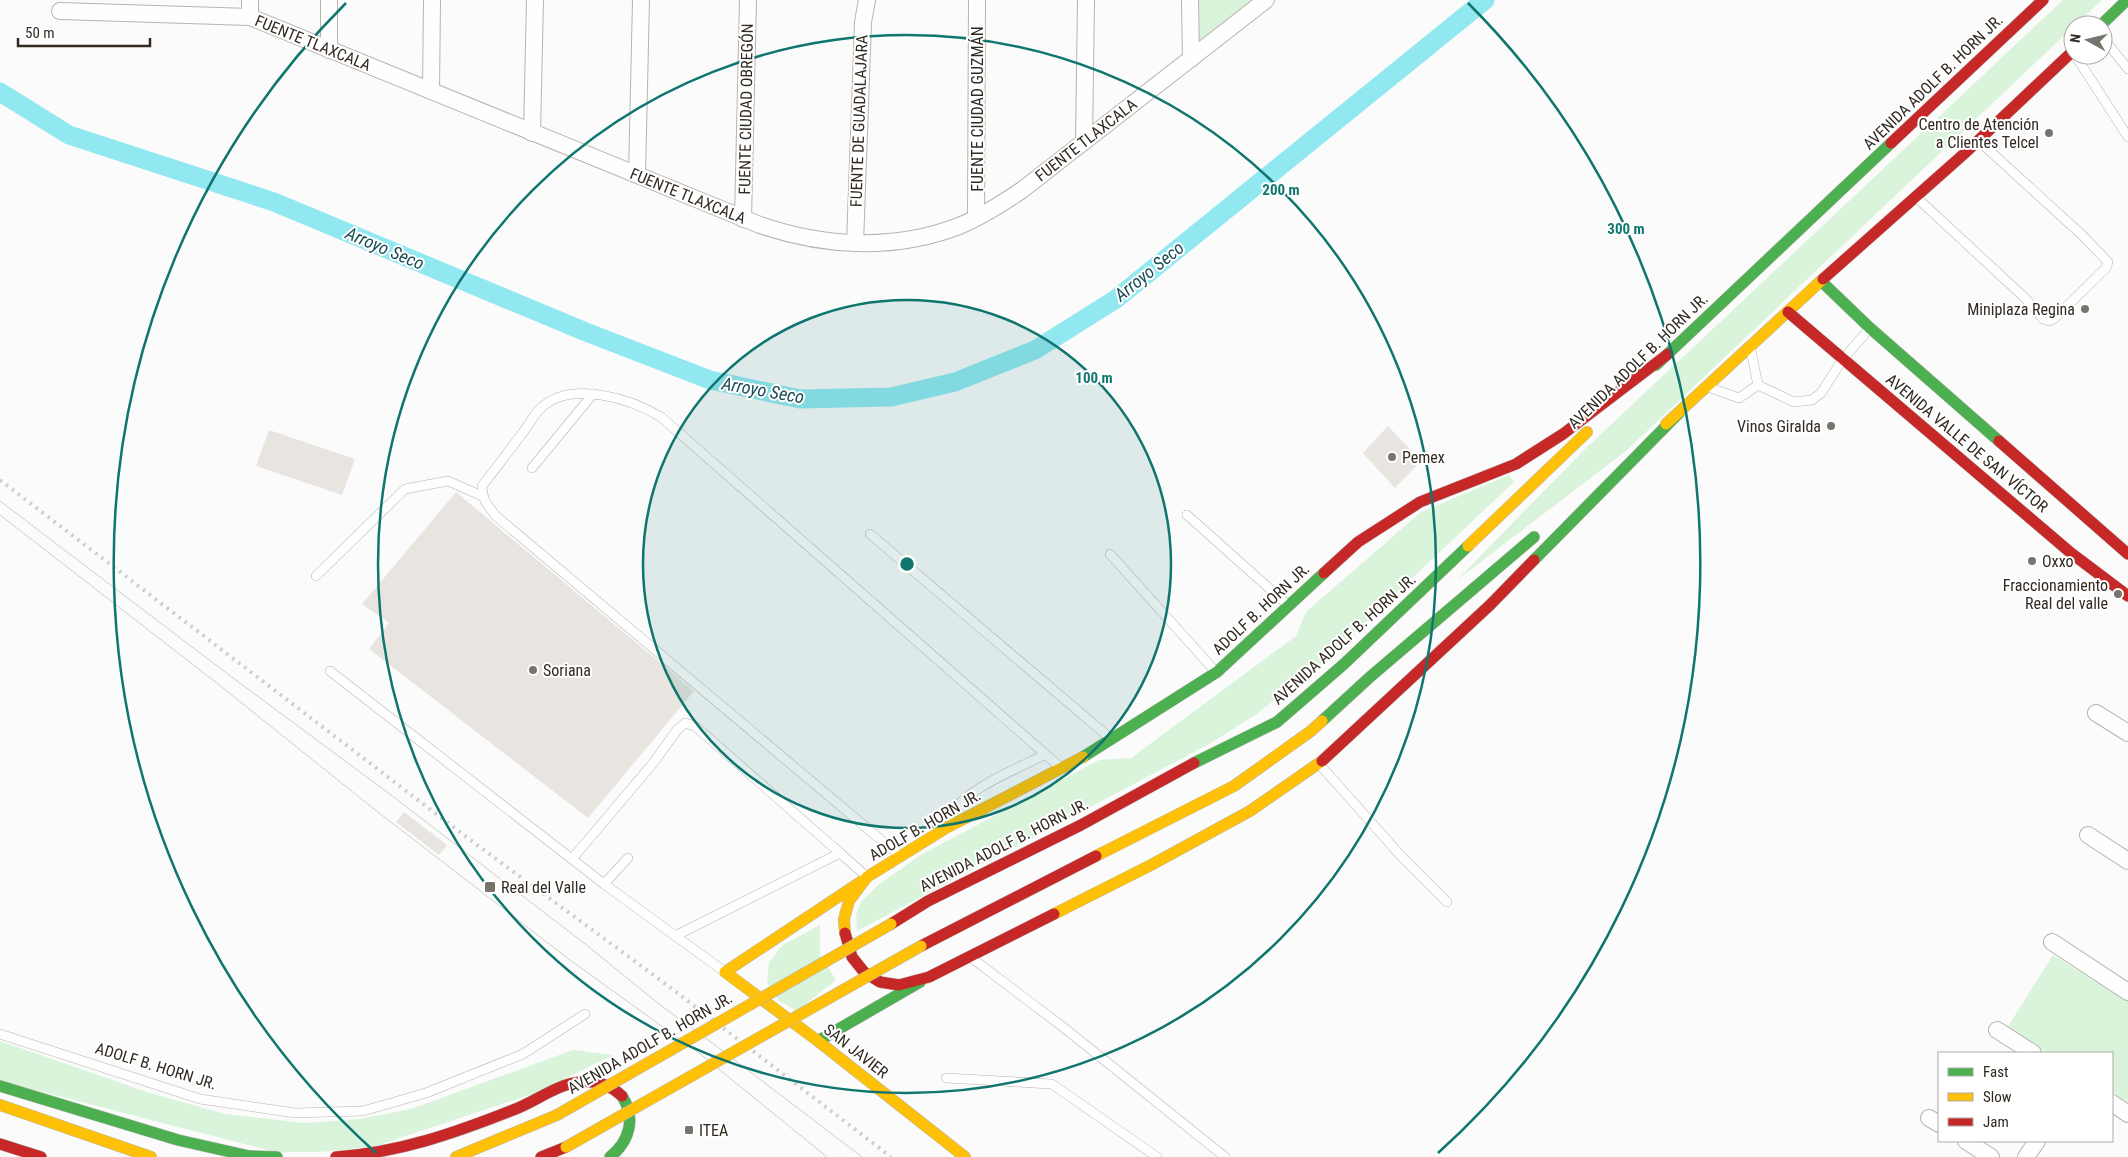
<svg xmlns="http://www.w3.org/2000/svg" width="2128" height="1157" font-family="'Roboto Condensed',sans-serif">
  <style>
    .green { fill: #d9f4da }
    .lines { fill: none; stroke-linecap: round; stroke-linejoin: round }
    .canal { stroke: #92e8f1; stroke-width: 19 }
    .building { fill: #e8e4e0 }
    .lane-casing { stroke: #b7b4af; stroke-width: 10 }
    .street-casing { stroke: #b7b4af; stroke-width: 18 }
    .fast-casing { stroke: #b7b4af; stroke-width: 12 }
    .slow-casing { stroke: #b7b4af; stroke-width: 12 }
    .jam-casing { stroke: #b7b4af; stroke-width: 12 }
    .lane { stroke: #fefefe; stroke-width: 9 }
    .street { stroke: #fefefe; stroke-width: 16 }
    .fast { stroke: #4caf50; stroke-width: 11 }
    .slow { stroke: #ffc107; stroke-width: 11 }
    .jam { stroke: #c62828; stroke-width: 11 }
    .tram { stroke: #cfcfce; stroke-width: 1 }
    .rail { stroke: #cfcfce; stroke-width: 4; stroke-dasharray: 2.5 5; stroke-linecap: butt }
    .slow-bridge-casing { stroke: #b7b4af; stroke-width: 12; stroke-linecap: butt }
    .slow-bridge { stroke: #ffc107; stroke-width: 11 }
    .ring { fill: none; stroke: #0f766e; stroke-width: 2.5 }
    .poi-dot { fill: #78736d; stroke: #fff; stroke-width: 2 }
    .labels { text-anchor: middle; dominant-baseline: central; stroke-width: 4; stroke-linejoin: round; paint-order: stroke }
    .street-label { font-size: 16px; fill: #322a21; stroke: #fff }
    .poi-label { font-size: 16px; fill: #322a21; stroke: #fff; text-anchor: start }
    .water-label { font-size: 18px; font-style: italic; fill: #184e53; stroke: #fff }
    .centre { fill: #0f766e; stroke: #fff; stroke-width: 2.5 }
    .ring-label { font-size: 15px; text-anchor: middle; font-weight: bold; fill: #0f766e; stroke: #fff; stroke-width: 4; stroke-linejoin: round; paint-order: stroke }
  </style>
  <rect width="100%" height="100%" fill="#fbfbfb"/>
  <g class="green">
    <polygon points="1197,0 1254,0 1195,46"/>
    <polygon points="2063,0 2102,0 2075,25 2073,25 2073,27 1626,451 1457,580 1584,450"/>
    <polygon points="1509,475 1514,482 1319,666 1255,715 1211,743 857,931 856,915 861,902 878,885 919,856 1099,760 1131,758 1296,636 1306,612 1421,512"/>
    <polygon points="820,925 820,955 836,980 797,1011 779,1001 767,983 769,962 783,945"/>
    <polygon points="2053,955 2128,1001 2128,1102 2112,1092 2112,1053 2048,1053 2007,1028"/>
    <polygon points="0,1041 150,1093 225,1114 304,1123 360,1119 411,1109 573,1050 613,1055 538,1092 373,1147 320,1152 275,1152 0,1081"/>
  </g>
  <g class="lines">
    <polyline class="canal" points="0,92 69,135 274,202 586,332 710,380 800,399 891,397 955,382 1035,350 1116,299 1485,0"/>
  </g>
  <g class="building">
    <polygon points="1388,426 1421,461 1395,488 1363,453"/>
    <polygon points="269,430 355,459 342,495 256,466"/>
    <polygon points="456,492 694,691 588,818 369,649 389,623 362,604"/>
    <polygon points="404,812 447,845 439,855 396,822"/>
  </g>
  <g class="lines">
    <g class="lane-casing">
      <g id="lane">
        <polyline points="2103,38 2128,69"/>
        <polyline points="2075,55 2128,137"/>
        <polyline points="1917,198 2025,298 2043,319 2049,321 2055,318 2106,268 2108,262 2083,236 1980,142"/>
        <polyline points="1751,351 1758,385"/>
        <polyline points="1711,388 1739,398 1758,385 1794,402 1812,400 1821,393 1843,359 1870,328"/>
        <polyline points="532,468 593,394"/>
        <polyline points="1187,515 1288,605"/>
        <polyline points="870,534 1110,738"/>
        <polyline points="1110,554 1215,671"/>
        <polyline points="316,576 405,489 448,481 482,496"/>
        <polyline points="330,671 604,884 725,972"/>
        <polyline points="1321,766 1401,856 1447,902"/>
        <path d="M949,817c15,-28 68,-48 95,-62"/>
        <polyline points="840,853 866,876"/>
        <path d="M899,855l-403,-339c-8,-10 -14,-16 -14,-30 14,-18 28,-36 42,-55 5,-7 11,-18 18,-24 30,-27 89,-8 119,10l399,350"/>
        <polyline points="572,859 654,762 677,730 685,723 695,726 840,853 675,936"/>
        <polyline points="604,884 628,858"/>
        <polyline points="973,959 1063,1027 1225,1157"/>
        <polyline points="0,1034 200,1099 295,1113 363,1111 426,1093 523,1054 585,1014"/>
        <polyline points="946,1078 1052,1084 1157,1157"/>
      </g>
    </g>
    <g class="street-casing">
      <g id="street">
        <polyline points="1190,0 1191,59"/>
        <path d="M60,11l190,6 510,208c64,22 134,26 199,1 22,-9 44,-23 63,-36l244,-190"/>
        <polyline points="250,17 250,0"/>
        <polyline points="329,50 329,0"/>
        <polyline points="431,91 432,0"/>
        <polyline points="532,133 535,0"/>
        <polyline points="1084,142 1086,0"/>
        <polyline points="637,175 641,0"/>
        <polyline points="976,217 977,0"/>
        <polyline points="743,219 748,0"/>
        <polyline points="855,243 863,22 867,0"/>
        <polyline points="2096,713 2128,733"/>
        <polyline points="2088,835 2128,861"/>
        <polyline points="2052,942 2128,992"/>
        <polyline points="1997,1030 2033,1053"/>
        <polyline points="2112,1103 2128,1114"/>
        <polyline points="1929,1118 1939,1124"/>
        <polyline points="1966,1141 1991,1157"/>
        <polyline points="2026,1157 2037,1141"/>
      </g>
    </g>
    <g class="fast-casing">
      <g id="fast">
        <polyline points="2101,25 2127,0"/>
        <polyline points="1821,281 1870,328 1999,441"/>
        <polyline points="1656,365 1891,143"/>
        <polyline points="1534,560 1679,413"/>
        <polyline points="1322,721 1370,677 1534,537"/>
        <polyline points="1083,757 1217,672 1324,573"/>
        <polyline points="1194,763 1277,722 1344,664 1468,546"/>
        <polyline points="818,1041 920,982"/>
        <polyline points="0,1086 178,1140 249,1156 277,1157"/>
        <path d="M610,1157c20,-16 26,-39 12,-61"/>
      </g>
    </g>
    <g class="slow-casing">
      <g id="slow">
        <polyline points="1666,424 1823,279"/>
        <polyline points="1468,546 1587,432"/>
        <polyline points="1096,856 1234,786 1311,731 1322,721"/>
        <polyline points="862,881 725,972 818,1041 965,1157"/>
        <polyline points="1054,914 1151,865 1250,811 1322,761"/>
        <polyline points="845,933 844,919 849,901 867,877 946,828 1083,757"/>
        <polyline points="0,1105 151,1157"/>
        <polyline points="456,1157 557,1115"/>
      </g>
    </g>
    <g class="jam-casing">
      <g id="jam">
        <polyline points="1891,143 2043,0"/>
        <polyline points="1823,279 1965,153 2073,51"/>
        <polyline points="1788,312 2071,553 2128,596"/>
        <polyline points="1999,441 2128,554"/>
        <polyline points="1324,573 1358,542 1420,502 1516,464 1563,434 1668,354"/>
        <polyline points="1322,761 1490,605 1534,560"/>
        <polyline points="891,924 928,901 1081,825 1194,763"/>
        <polyline points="845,933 852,957 864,972 880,982 899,985 929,977 1054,914"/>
        <polyline points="921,946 1096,856"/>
        <polyline points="0,1144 41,1157"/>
        <path d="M336,1157c62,-4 119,-24 177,-47 22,-8 44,-26 67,-28 16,-2 30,3 42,14"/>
        <polyline points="541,1157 566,1147"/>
      </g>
    </g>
    <use href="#lane" class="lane"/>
    <use href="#street" class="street"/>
    <use href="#fast" class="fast"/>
    <use href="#slow" class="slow"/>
    <use href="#jam" class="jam"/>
    <g class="tram">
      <polyline points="0,501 229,675 387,792 584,943 659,1004 715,1045 862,1157"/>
      <polyline points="0,515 218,684 374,809 570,960 699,1053 827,1157"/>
    </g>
    <polyline class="rail" points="0,480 465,836 671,988 891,1157"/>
    <g class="slow-bridge-casing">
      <g id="slow-bridge">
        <polyline points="557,1115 891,924"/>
        <polyline points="566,1147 921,946"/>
      </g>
    </g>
    <use href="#slow-bridge" class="slow-bridge"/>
  </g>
  <circle cx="907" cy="564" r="264" fill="#0f766e" fill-opacity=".12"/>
  <g class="ring">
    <circle cx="907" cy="564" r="264"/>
    <circle cx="907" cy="564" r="529"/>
    <path d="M376 1153A793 793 0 0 1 346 3M1468 3A793 793 0 0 1 1438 1153"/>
  </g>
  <g class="poi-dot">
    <circle cx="2049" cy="133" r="5"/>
    <circle cx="2085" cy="309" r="5"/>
    <circle cx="1831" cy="426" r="5"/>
    <circle cx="1392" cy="457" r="5"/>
    <circle cx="2032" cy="561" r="5"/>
    <circle cx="2118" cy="594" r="5"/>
    <circle cx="533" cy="670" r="5"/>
    <rect x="484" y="881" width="12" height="12" rx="2.5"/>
    <rect x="684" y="1125" width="10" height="10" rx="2.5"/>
  </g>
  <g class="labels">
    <g class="street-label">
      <text transform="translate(313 43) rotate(22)">FUENTE TLAXCALA</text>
      <text transform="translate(1933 82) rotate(-44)">AVENIDA ADOLF B. HORN JR.</text>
      <text transform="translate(746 109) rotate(-89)">FUENTE CIUDAD OBREGÓN</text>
      <text transform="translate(977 109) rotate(-90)">FUENTE CIUDAD GUZMÁN</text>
      <text transform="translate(859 121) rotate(-88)">FUENTE DE GUADALAJARA</text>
      <text transform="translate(1086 140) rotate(-38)">FUENTE TLAXCALA</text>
      <text transform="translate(688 196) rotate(22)">FUENTE TLAXCALA</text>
      <text transform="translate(1638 361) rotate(-44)">AVENIDA ADOLF B. HORN JR.</text>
      <text transform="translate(1967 443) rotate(40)">AVENIDA VALLE DE SAN VÍCTOR</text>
      <text transform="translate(1261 609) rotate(-43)">ADOLF B. HORN JR.</text>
      <text transform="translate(1344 639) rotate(-42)">AVENIDA ADOLF B. HORN JR.</text>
      <text transform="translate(925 825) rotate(-30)">ADOLF B. HORN JR.</text>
      <text transform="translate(1004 845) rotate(-27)">AVENIDA ADOLF B. HORN JR.</text>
      <text transform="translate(650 1043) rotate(-30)">AVENIDA ADOLF B. HORN JR.</text>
      <text transform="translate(856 1051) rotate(38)">SAN JAVIER</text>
      <text transform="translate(156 1066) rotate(17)">ADOLF B. HORN JR.</text>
    </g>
    <g class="poi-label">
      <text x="2039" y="124" text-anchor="end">Centro de Atención<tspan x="2039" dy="18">a Clientes Telcel</tspan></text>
      <text x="2075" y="309" text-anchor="end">Miniplaza Regina</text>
      <text x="1821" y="426" text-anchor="end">Vinos Giralda</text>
      <text x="1402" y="457">Pemex</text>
      <text x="2042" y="561">Oxxo</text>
      <text x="2108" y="585" text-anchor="end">Fraccionamiento<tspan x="2108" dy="18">Real del valle</tspan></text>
      <text x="543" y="670">Soriana</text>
      <text x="501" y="887">Real del Valle</text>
      <text x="699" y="1130">ITEA</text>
    </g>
    <g class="water-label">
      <text transform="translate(385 248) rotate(23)">Arroyo Seco</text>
      <text transform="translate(1149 271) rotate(-39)">Arroyo Seco</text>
      <text transform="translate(763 390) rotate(10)">Arroyo Seco</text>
    </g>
  </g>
  <circle cx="907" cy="564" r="8" class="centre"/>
  <g class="ring-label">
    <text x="1281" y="195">200 m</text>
    <text x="1626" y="234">300 m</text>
    <text x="1094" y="383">100 m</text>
  </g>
  <rect x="1938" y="1052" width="175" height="90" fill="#ffffff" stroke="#adaaa6"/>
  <rect x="1948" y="1068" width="25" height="8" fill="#4caf50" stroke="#adaaa6"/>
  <text x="1983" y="1077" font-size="15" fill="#322a21">Fast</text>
  <rect x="1948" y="1093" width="25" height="8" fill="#ffc107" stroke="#adaaa6"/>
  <text x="1983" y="1102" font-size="15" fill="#322a21">Slow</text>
  <rect x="1948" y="1118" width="25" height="8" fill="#c62828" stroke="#adaaa6"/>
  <text x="1983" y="1127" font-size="15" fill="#322a21">Jam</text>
  <g transform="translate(2088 40) rotate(278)"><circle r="24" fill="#ffffff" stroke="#adaaa6"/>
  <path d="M0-4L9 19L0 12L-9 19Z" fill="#78736d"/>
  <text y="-8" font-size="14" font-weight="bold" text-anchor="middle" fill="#322a21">N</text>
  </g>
  <path d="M18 38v8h132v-8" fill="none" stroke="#322a21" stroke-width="2.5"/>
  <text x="25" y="38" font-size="15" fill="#322a21" stroke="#ffffff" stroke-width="4" paint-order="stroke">50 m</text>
</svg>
